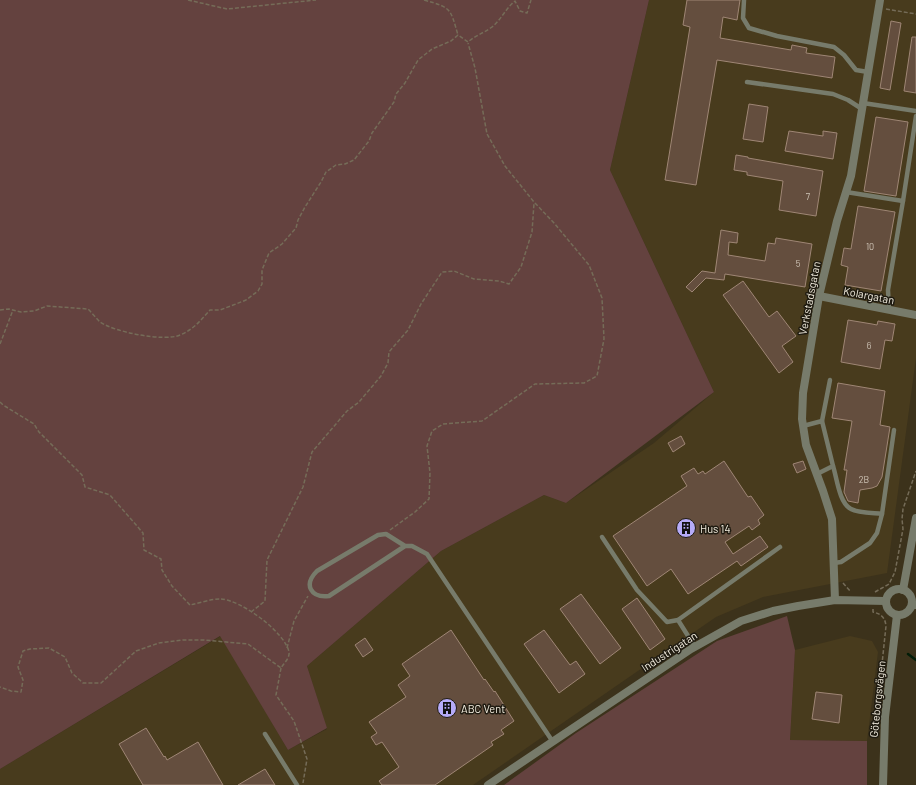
<svg xmlns="http://www.w3.org/2000/svg" width="916" height="785" font-family="Barlow,sans-serif">
  <style>
    .built { fill: #483b1d }
    .green { fill: #64423f }
    .lines { fill: none; stroke-linecap: round; stroke-linejoin: round }
    .stream { stroke: #021d08; stroke-width: 2.5 }
    .building { fill: #644e3e; stroke: #9f8675 }
    .path { stroke: #756c58; stroke-width: 1.5; stroke-dasharray: 4 2; stroke-linecap: butt }
    .service { stroke: #777b6b; stroke-width: 4.5 }
    .minor { stroke: #777b6b; stroke-width: 8 }
    .tertiary { stroke: #777b6b; stroke-width: 8 }
    .labels { text-anchor: middle; dominant-baseline: central; stroke-width: 3; stroke-linejoin: round; paint-order: stroke }
    .number-label { font-size: 9px; fill: #cec4b6 }
    .street-label { font-size: 11px; fill: #f2ecde; stroke: #1f1b11 }
    .poi-label { font-size: 11px; fill: #f2ecde; stroke: #1f1b11; text-anchor: start }
  </style>
  <rect width="100%" height="100%" fill="#3c321b"/>
  <g class="built">
    <polygon points="649,0 916,0 916,358 887,573 763,597 716,617 473,785 0,785 0,769 221,636 288,750 327,729 307,666 441,551 544,495 566,503 654,443 714,392 610,170"/>
    <polygon points="850,636 872,641 878,652 867,741 790,740 795,650"/>
  </g>
  <g class="green">
    <polygon points="0,0 649,0 610,170 714,392 566,503 544,495 441,551 307,666 327,728 288,750 220,636 0,769"/>
    <polygon points="787,616 795,650 790,740 867,741 867,785 504,785 576,733 717,641"/>
  </g>
  <g class="lines">
    <polyline class="stream" points="908,654 916,660"/>
  </g>
  <g class="building">
    <polygon points="687,0 740,0 737,20 723,17 720,38 791,50 792,45 807,48 806,53 835,57 832,78 717,60 696,185 665,180 690,27 683,25"/>
    <polygon points="891,21 901,23 890,90 880,88"/>
    <polygon points="912,37 916,37 916,93 904,91"/>
    <polygon points="749,104 768,107 763,142 743,139"/>
    <polygon points="876,117 908,122 896,196 864,191"/>
    <polygon points="789,131 823,136 823,131 837,133 833,159 785,151"/>
    <polygon points="736,155 748,157 748,158 823,171 816,216 779,210 783,181 747,175 747,172 734,170"/>
    <polygon points="858,206 895,212 881,291 845,285 848,267 841,265 844,248 851,249"/>
    <polygon points="721,230 738,233 737,243 729,242 728,255 765,261 768,243 775,244 776,238 812,244 805,287 725,274 724,280 706,278 692,292 686,287 702,271 715,273"/>
    <polygon points="743,281 769,317 777,311 796,336 782,346 793,362 779,373 723,295"/>
    <polygon points="848,320 872,324 877,325 878,321 895,324 892,341 885,340 880,369 841,362"/>
    <polygon points="838,383 885,391 880,425 890,427 882,477 877,486 872,488 860,490 858,503 848,501 844,492 847,470 844,470 852,421 832,418"/>
    <polygon points="681,436 685,444 673,452 668,443"/>
    <polygon points="724,461 748,497 751,496 764,515 758,520 760,524 752,530 749,526 725,542 733,554 760,536 768,547 741,566 737,561 688,594 671,569 647,586 613,536 687,486 681,476 694,468 698,474 703,471 705,474"/>
    <polygon points="803,461 806,469 797,473 793,464"/>
    <polygon points="581,594 621,648 600,664 560,609"/>
    <polygon points="637,598 665,639 650,650 622,609"/>
    <polygon points="451,630 484,680 485,679 494,692 495,691 514,721 501,730 504,734 491,742 493,745 435,785 382,785 379,781 399,767 382,742 376,745 371,737 377,733 369,722 406,697 398,685 410,676 402,664"/>
    <polygon points="544,630 570,665 576,661 585,674 559,693 524,644"/>
    <polygon points="365,638 373,650 363,657 355,645"/>
    <polygon points="816,692 842,695 839,723 812,719"/>
    <polygon points="146,728 164,757 165,756 167,760 198,742 223,785 143,785 119,744"/>
    <polygon points="265,769 275,785 238,785"/>
  </g>
  <g class="lines">
    <g class="path">
      <polyline points="188,0 227,9 316,0"/>
      <path d="M424,0c28,8 26,8 34,35"/>
      <polyline points="886,9 916,14"/>
      <path d="M0,310l9,-1 12,3 13,-1 13,-5 41,3c4,4 8,9 12,13 14,10 65,20 80,13 13,-5 21,-15 30,-25h10l16,-6 10,-4 12,-9 4,-7v-14l7,-17 13,-9 14,-16 2,-8 7,-13 16,-25 5,-10 10,-7 9,-1 9,-4 15,-19 3,-8 22,-31 2,-8 9,-11 13,-23 14,-11 19,-8 7,-6 10,7c8,-7 16,-9 24,-15 9,-7 14,-19 23,-26l5,10 7,2 4,-13"/>
      <polyline points="0,344 13,310"/>
      <path d="M0,402l3,3 31,19 5,8 43,43 3,12 25,8 33,38 1,17 17,9 1,11 10,16 18,19c9,-2 21,-6 30,-6 20,0 65,33 69,53 1,6 -5,11 -8,16l-33,-24 -44,-4h-21l-24,3 -23,8 -35,32h-18l-11,-10 -7,-16 -16,-9 -19,1 -7,2 -5,16 5,13 -2,12 -10,-1 -11,-4"/>
      <polyline points="390,530 415,512 429,499 430,473 427,446 432,431 443,424 482,421 535,384 584,383 597,376 604,339 602,298 589,265 554,223 534,202 505,166 487,134 475,68 468,43"/>
      <polyline points="843,583 851,592"/>
      <polyline points="875,592 889,584 895,572 903,529 902,519 903,509 916,471"/>
      <path d="M873,609v3c8,2 12,5 13,14l-4,38"/>
      <polyline points="251,612 265,601 267,560 303,487 312,452 347,411 359,402 381,376 388,363 389,352 408,330 421,304 442,272 454,271 474,279 499,281 509,284 521,267 532,232 534,203"/>
      <polyline points="287,648 294,621 308,596"/>
      <polyline points="281,668 276,695 294,721 307,759 303,783"/>
    </g>
    <g class="service">
      <polyline points="744,0 743,18 749,28 777,36 834,47 844,55 856,70 868,72"/>
      <polyline points="747,82 833,94 848,100 862,109"/>
      <polyline points="863,103 916,111"/>
      <polyline points="846,192 903,201 916,116"/>
      <polyline points="889,310 888,290 903,201"/>
      <polyline points="822,421 830,380"/>
      <polyline points="803,426 822,421 833,466 817,474"/>
      <path d="M833,466c4,12 6,37 18,43 7,4 23,4 31,5"/>
      <polyline points="602,537 637,590 667,622 678,620"/>
      <path d="M405,546l-76,50c-18,2 -26,-11 -12,-25l61,-36 8,-1 19,12h7l15,8 126,188"/>
      <polyline points="834,563 841,562 870,543 877,533 882,514 894,430"/>
      <polyline points="695,647 678,620 780,547"/>
      <polyline points="265,734 297,785"/>
    </g>
    <g class="minor">
      <polyline points="819,296 916,315"/>
      <polyline points="835,600 832,519 823,491 806,445 802,419 803,393 819,296 837,221 851,176 880,0"/>
      <polyline points="913,605 916,605"/>
      <polyline points="488,785 691,649 741,621 773,611 798,606 835,600 886,601"/>
    </g>
    <g class="tertiary">
      <circle cx="899" cy="602" r="13"/>
      <polyline points="903,590 916,518"/>
      <polyline points="883,785 885,717 897,615"/>
    </g>
  </g>
  <defs>
    <g id="building-disc" transform="scale(1)"><circle r="9.5" fill="#b6abf8" stroke="#1f1b11"/><path d="M-4-6H4V6H1V3H-1V6H-4ZM-2.5-4.3h1.7v1.8h-1.7ZM.8-4.3h1.7v1.8H.8ZM-2.5-1h1.7V.8h-1.7ZM.8-1h1.7V.8H.8Z" fill="#111"/></g>
  </defs>
  <g fill-rule="evenodd">
    <use href="#building-disc" x="686" y="528"/>
    <use href="#building-disc" x="447" y="708"/>
  </g>
  <g class="labels">
    <g class="number-label">
      <text x="808" y="196">7</text>
      <text x="870" y="246">10</text>
      <text x="798" y="263">5</text>
      <text x="869" y="345">6</text>
      <text x="864" y="479">2B</text>
    </g>
    <g class="street-label">
      <text transform="translate(869 295) rotate(11)">Kolargatan</text>
      <text transform="translate(809 298) rotate(-79)">Verkstadsgatan</text>
      <text transform="translate(669 651) rotate(-33)">Industrigatan</text>
      <text transform="translate(877 699) rotate(-84)">Göteborgsvägen</text>
    </g>
    <g class="poi-label">
      <text x="700" y="528">Hus 14</text>
      <text x="461" y="708">ABC Vent</text>
    </g>
  </g>
</svg>
